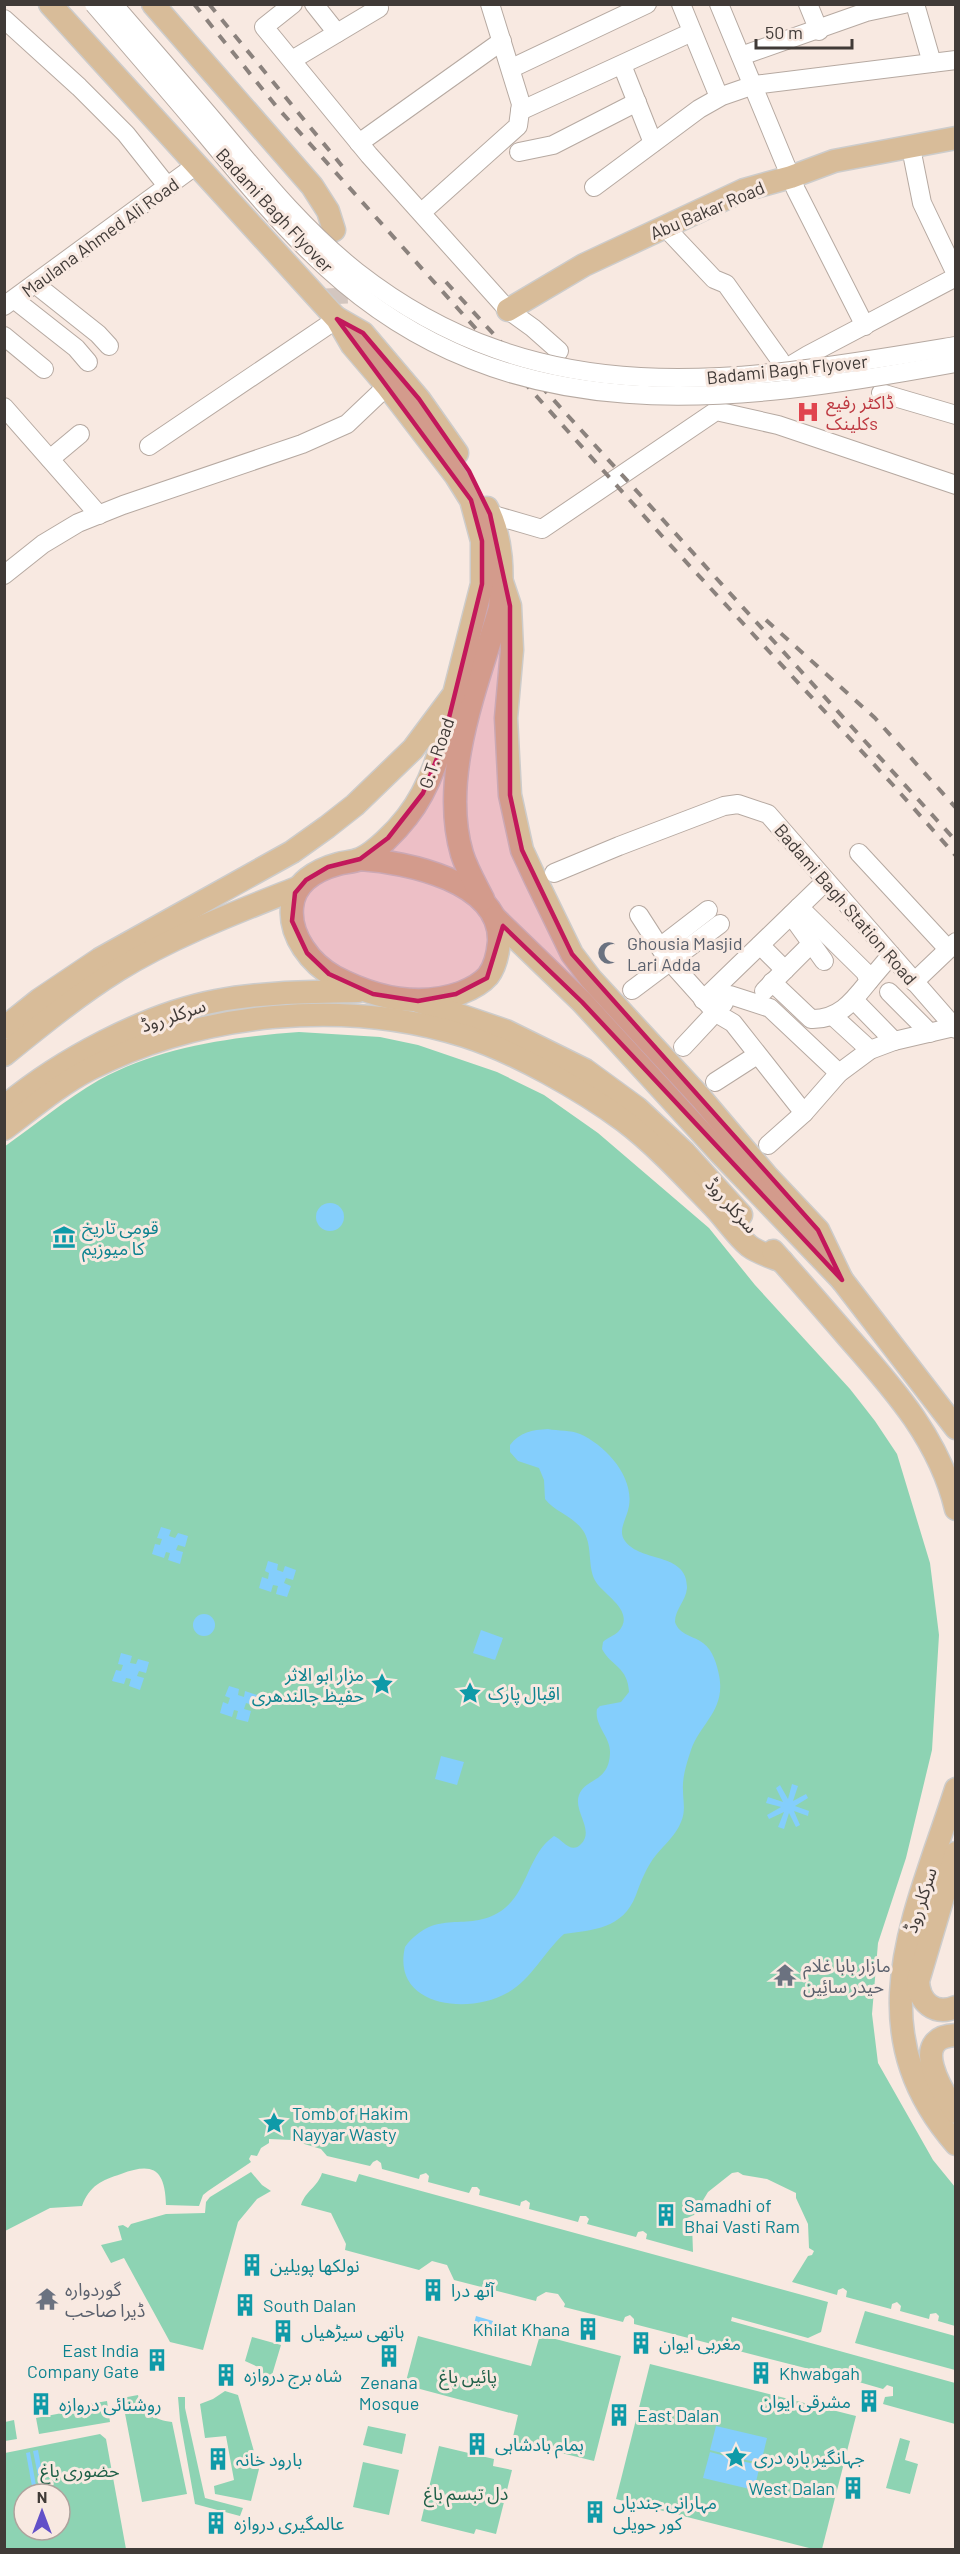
<svg xmlns="http://www.w3.org/2000/svg" width="960" height="2554" font-family="Barlow,'Noto Sans Arabic',sans-serif">
  <style>
    .green { fill: #8dd3b3; fill-rule: evenodd }
    .water { fill: #84cefc }
    .lines { fill: none; stroke-linecap: round; stroke-linejoin: round }
    .major-tunnel { stroke: #d3c6bf; stroke-width: 22; stroke-dasharray: 22 11; stroke-linecap: butt }
    .minor-casing { stroke: #b6a9a1; stroke-width: 20 }
    .major-casing { stroke: #cdcccb; stroke-width: 25 }
    .minor { stroke: #fff; stroke-width: 18 }
    .major { stroke: #d8bc99; stroke-width: 22 }
    .rail { stroke: #8b827d; stroke-width: 4; stroke-dasharray: 10 10; stroke-linecap: butt }
    .minor-bridge-casing { stroke: #b6a9a1; stroke-width: 20; stroke-linecap: butt }
    .minor-bridge { stroke: #fff; stroke-width: 18 }
    .marked { fill: #c2185b; fill-opacity: 0.2; stroke: #c2185b; stroke-width: 4.5; stroke-linejoin: round }
    .labels { text-anchor: middle; dominant-baseline: central; stroke-width: 6; stroke-linejoin: round; paint-order: stroke }
    .street-label { font-size: 18px; fill: #403a37; stroke: #f8e9e1 }
    .health-label { font-size: 18px; fill: #be3a42; stroke: #f8e9e1; text-anchor: start }
    .worship-label { font-size: 18px; fill: #5b616d; stroke: #f8e9e1; text-anchor: start }
    .culture-label { font-size: 18px; fill: #0d838f; stroke: #f8e9e1; text-anchor: start }
    .park-label { font-size: 18px; fill: #206048; stroke: #f8e9e1 }
  </style>
  <rect width="100%" height="100%" fill="#f8e9e1"/>
  <g class="green">
    <path d="M299,1032l81,5 38,8 79,27 47,23 54,38 111,95 46,57 95,104 25,32 22,33 33,109 9,72 -7,115 -26,108 -28,85 -6,71 6,49 55,97 22,27v139l-17,-5 1,-5 -3,-3 -6,1 -1,5 -29,-8 1,-5 -4,-4 -5,2 -1,5 -45,-12 1,-6 -4,-3 -5,2 -1,5 -45,-13 16,-26 4,-1 2,-4 -5,-3 -1,-24 -12,-26v-5l-29,-14 -24,-4 -5,-3 -6,1 -24,19 -14,23 -7,3 5,6 1,28 -47,-13 1,-5 -4,-3 -5,1 -2,5 -49,-13 2,-5 -3,-3h-6l-2,6 -49,-13 1,-6 -4,-3 -5,2 -1,4 -41,-11 1,-5 -3,-3h-5l-3,6 -41,-11 1,-6 -3,-3 -6,2 -1,4 -37,-10 -1,-6 -4,-3 -4,2 -3,4 -43,-10 -6,-7 -20,-6 -3,-6 -6,3 -23,-1v4l-8,5 -4,8 -6,-1 -2,4 2,3 -43,29 -5,4 -4,11 -33,-1c-1,-36 -13,-43 -45,-31 -19,6 -32,12 -39,32l-32,2 -45,23 -1,-1084c31,-22 62,-48 95,-67 60,-33 132,-43 200,-48z"/>
    <polygon points="251,2172 262,2185 271,2191 257,2199 238,2222 203,2350 170,2342 124,2258 111,2263 101,2245 122,2240 118,2226 123,2225 128,2228 131,2224 166,2214 205,2213 206,2202 210,2197"/>
    <path d="M322,2173l34,9 3,-8 469,128 -7,30 -13,6 -76,-21 -1,4 224,62v41l-72,-20 2,-7 8,-1v-9l-6,-2 -4,4 -69,-20 -1,1 -179,-46v-5l-4,-4 -5,2 -2,5 -59,-15 1,-3 -7,-10 -12,-2 -9,5 -1,4 -82,-21 -7,-15 -15,-4 -13,9 -74,-20 1,-6 -15,-31 -30,-8c5,-15 16,-17 21,-32z"/>
    <polygon points="865,2311 955,2336 955,2370 855,2343"/>
    <polygon points="540,2335 621,2356 594,2461 512,2441 518,2415 405,2385 418,2336 531,2366"/>
    <polygon points="252,2337 281,2345 272,2375 265,2377 258,2367 245,2361"/>
    <polygon points="650,2364 856,2416 822,2549 813,2549 616,2499"/>
    <polygon points="225,2391 238,2395 259,2469 251,2501 215,2494 214,2486 234,2480 226,2436 205,2438 200,2404 213,2399"/>
    <path d="M138,2395c3,17 16,25 34,27l15,72 -45,8 -20,-104z"/>
    <polygon points="178,2397 185,2397 185,2408 205,2498 243,2508 240,2516 195,2504 180,2420"/>
    <polygon points="107,2401 110,2422 39,2434 36,2418 78,2410 77,2406"/>
    <polygon points="14,2420 17,2439 5,2441 5,2422"/>
    <polygon points="368,2426 406,2434 402,2454 363,2445"/>
    <path d="M100,2434l6,5 20,110 -121,1v-97zM24,2494h36v36h-36z"/>
    <polygon points="900,2438 910,2441 905,2460 918,2464 910,2494 886,2488"/>
    <polygon points="439,2446 494,2459 493,2466 512,2470 496,2534 476,2529 474,2534 421,2521"/>
    <polygon points="363,2462 399,2470 389,2515 353,2507"/>
  </g>
  <g class="water">
    <circle cx="330" cy="1217" r="14"/>
    <path d="M548,1429c10,2 23,1 32,5 25,11 54,42 49,72 -2,13 -12,24 -4,35 16,22 63,11 62,47 -1,13 -12,21 -12,34 4,13 19,14 28,21 10,7 14,22 16,32 7,35 -18,47 -28,75 -4,12 -9,28 -8,40 0,11 3,21 -2,32 -5,13 -16,22 -25,33 -9,11 -15,26 -20,40 -13,34 -43,35 -72,39 -21,19 -32,45 -57,59 -38,22 -116,14 -102,-46 32,-41 61,-13 96,-36 27,-18 26,-56 53,-75 8,3 17,19 27,8 14,-14 -8,-33 -2,-49 6,-17 30,-12 31,-42 1,-16 -16,-27 -13,-44l3,-3 21,-4 8,-10c-1,-25 -18,-26 -27,-43l1,-7c5,-5 11,-6 15,-10 19,-20 -14,-37 -22,-50 -9,-14 -3,-34 -12,-50 -10,-16 -28,-19 -39,-33l-1,-19 -5,-12 -21,-7 -8,-9v-7c10,-13 22,-15 38,-16z"/>
    <polygon points="161,1527 171,1530 169,1536 175,1538 178,1533 188,1536 185,1547 178,1545 176,1550 183,1552 180,1564 168,1560 170,1553 166,1552 164,1558 152,1554 155,1544 160,1545 162,1539 157,1538"/>
    <polygon points="268,1561 278,1564 277,1570 283,1572 285,1566 296,1570 293,1580 286,1578 284,1583 291,1586 287,1597 276,1594 278,1586 273,1585 271,1592 259,1588 262,1577 268,1579 269,1573 265,1571"/>
    <circle cx="204" cy="1625" r="11"/>
    <polygon points="481,1630 503,1638 495,1660 473,1653"/>
    <polygon points="121,1653 132,1656 130,1663 136,1664 138,1659 149,1662 146,1673 139,1671 137,1676 144,1678 140,1690 129,1686 131,1679 126,1678 124,1684 112,1681 116,1670 121,1671 123,1665 118,1664"/>
    <polygon points="229,1686 239,1689 238,1695 244,1697 245,1691 257,1695 253,1705 246,1703 244,1709 251,1711 248,1722 236,1719 238,1711 234,1710 232,1717 220,1713 223,1702 228,1704 230,1698 225,1696"/>
    <polygon points="441,1756 464,1762 457,1785 435,1779"/>
    <polygon points="792,1784 798,1786 793,1801 806,1794 808,1798 795,1806 809,1811 808,1816 794,1811 800,1825 796,1827 789,1813 784,1829 778,1827 784,1812 769,1819 767,1815 781,1807 766,1803 768,1797 783,1802 776,1788 780,1785 788,1799"/>
    <polygon points="476,2316 493,2321 489,2336 472,2332"/>
    <polygon points="716,2426 767,2438 761,2463 741,2459 742,2454 732,2451 730,2455 710,2450"/>
    <polygon points="38,2450 45,2490 41,2491 33,2451"/>
    <polygon points="30,2452 37,2491 33,2492 26,2453"/>
    <polygon points="710,2452 729,2457 729,2462 740,2464 741,2461 760,2465 754,2490 703,2478"/>
  </g>
  <g class="lines">
    <polyline class="major-tunnel" points="335,255 337,304"/>
    <g class="minor-casing">
      <g id="minor">
        <polyline points="293,4 264,27 369,155 508,310 533,328 559,351"/>
        <polyline points="314,4 337,33"/>
        <polyline points="681,4 719,97"/>
        <polyline points="719,4 796,190 865,326"/>
        <polyline points="808,4 819,31"/>
        <polyline points="915,4 932,63"/>
        <polyline points="4,19 79,87 126,134 168,187"/>
        <polyline points="741,56 866,12 904,4"/>
        <polyline points="292,60 379,8"/>
        <polyline points="622,65 653,143"/>
        <polyline points="512,68 647,4"/>
        <polyline points="520,111 692,32"/>
        <polyline points="359,143 502,41"/>
        <polyline points="911,148 922,203 956,274"/>
        <polyline points="519,152 553,145 637,102"/>
        <polyline points="594,187 699,109 722,96 754,85 956,60"/>
        <polyline points="422,212 518,126 521,104 490,4"/>
        <polyline points="664,226 714,279 726,284 780,360"/>
        <polyline points="35,284 98,334 109,346"/>
        <polyline points="15,300 76,348 88,362"/>
        <polyline points="4,306 195,166"/>
        <polyline points="4,336 44,369"/>
        <polyline points="778,373 808,355 956,277"/>
        <polyline points="881,393 956,415"/>
        <polyline points="4,407 99,515"/>
        <polyline points="149,446 337,319"/>
        <polyline points="50,459 80,434"/>
        <polyline points="490,514 542,529 716,411 778,425 956,485"/>
        <polyline points="4,575 43,544 78,523 123,505 302,444 347,424 387,386"/>
        <polyline points="859,853 948,949"/>
        <polyline points="554,873 619,846 724,806 738,804 768,814 956,1029"/>
        <polyline points="639,915 666,957 716,1013 733,1023 804,1113"/>
        <polyline points="791,915 824,961"/>
        <polyline points="760,945 785,970"/>
        <polyline points="660,947 708,910"/>
        <polyline points="869,981 891,955"/>
        <path d="M772,982l39,37c28,1 42,-18 58,-38l-4,-9 -66,-65"/>
        <polyline points="914,982 956,942"/>
        <polyline points="632,990 720,924"/>
        <polyline points="764,991 811,944"/>
        <polyline points="889,992 930,1033"/>
        <polyline points="730,995 770,1008 839,1073"/>
        <polyline points="703,1000 825,882"/>
        <polyline points="854,1000 894,1041 954,1027"/>
        <polyline points="834,1017 870,1050"/>
        <polyline points="683,1047 724,1003"/>
        <polyline points="715,1082 757,1055"/>
        <polyline points="768,1145 804,1113 839,1073 870,1050 894,1041"/>
      </g>
    </g>
    <g class="major-casing">
      <g id="major">
        <polyline points="153,4 312,186 328,211 334,230"/>
        <polyline points="508,310 584,265 744,190 791,177 834,161 956,138"/>
        <polyline points="337,318 363,333 419,399 457,453"/>
        <polyline points="502,582 510,606 512,650 506,718 510,795 522,850 535,878 572,954 591,979 701,1098 767,1176 818,1230 842,1280"/>
        <path d="M360,859c46,3 142,22 139,83 -1,11 -4,25 -11,34 -7,8 -17,13 -27,17 -43,15 -86,5 -126,-16 -24,-13 -46,-41 -43,-70 2,-24 24,-37 46,-43 7,-2 15,-2 22,-5 15,-6 37,-29 47,-42 26,-33 35,-73 45,-113"/>
        <path d="M483,899c-7,-14 -16,-29 -21,-45 -23,-78 16,-171 38,-246 3,-34 3,-69 -13,-100"/>
        <polyline points="495,918 582,1002 721,1154 842,1280 956,1428"/>
        <polyline points="418,1001 506,1031 585,1070 637,1108 684,1152 741,1215"/>
        <polyline points="4,1028 39,1000 100,959 292,852 327,827 355,805 413,749 454,694 482,584 482,541 471,500 456,476 387,386 352,345 337,319 50,4"/>
        <path d="M4,1055c37,-30 74,-60 114,-85 55,-34 119,-58 179,-82"/>
        <path d="M4,1107c55,-46 142,-93 212,-106 46,-9 95,-9 142,-10"/>
        <path d="M4,1129c27,-20 55,-44 86,-60 112,-57 255,-71 375,-33 50,16 117,54 159,85 33,25 63,58 92,88 11,12 21,27 33,37 9,7 23,11 33,15"/>
        <path d="M773,1251c25,28 50,57 75,86 45,51 92,103 108,172"/>
        <path d="M956,1789c-40,125 -101,239 0,355"/>
        <path d="M956,1853l-38,128c1,21 16,35 38,26"/>
        <path d="M956,2035c-49,2 -13,58 0,77"/>
      </g>
    </g>
    <use href="#minor" class="minor"/>
    <use href="#major" class="major"/>
    <g class="rail">
      <polyline points="194,4 276,106 662,536 893,785 956,856"/>
      <polyline points="209,4 342,166"/>
      <polyline points="446,282 956,841"/>
      <polyline points="766,620 875,718 956,808"/>
    </g>
    <g class="minor-bridge-casing">
      <g id="minor-bridge">
        <path d="M94,4c38,44 76,88 113,132 38,46 76,92 120,132 183,168 405,136 629,95"/>
        <path d="M113,4c37,43 74,85 110,128 41,49 83,100 134,140 187,146 383,110 599,74"/>
      </g>
    </g>
    <use href="#minor-bridge" class="minor-bridge"/>
  </g>
  <path class="marked" d="M337,319l26,14 56,66 50,72 21,43 20,92v189l12,55 50,104 246,276 24,50 -260,-278 -79,-76 -16,52 -31,16 -38,7 -45,-7 -44,-20 -22,-21 -15,-32 3,-28 11,-13 22,-13 32,-8 28,-21 35,-45 19,-47 40,-162v-43l-11,-41z"/>
  <defs>
    <g id="hospital-bare" transform="scale(1.8)"><path d="M-5-5h3v3.5h4V-5h3V5h-3V1.5h-4V5h-3Z" fill="#e0444e" stroke="#f8e9e1" stroke-width="2.5" paint-order="stroke"/></g>
    <g id="mosque-bare" transform="scale(1.8)"><path d="M3.5-4.9A6 6 0 1 0 3.5 4.9A5 5 0 1 1 3.5-4.9Z" fill="#6b7280" stroke="#f8e9e1" stroke-width="2.5" paint-order="stroke"/></g>
    <g id="museum-bare" transform="scale(1.8)"><path d="M0-6L6-3V-2H-6V-3ZM-5-1h2V3h-2ZM-1-1h2V3h-2ZM3-1h2V3H3ZM-6 4H6V6H-6Z" fill="#0f9aa8" stroke="#f8e9e1" stroke-width="2.5" paint-order="stroke"/></g>
    <g id="sight-bare" transform="scale(1.8)"><path d="M0-6L1.8-2.2L6-1.7L2.9 1.2L3.7 5.4L0 3.3L-3.7 5.4L-2.9 1.2L-6-1.7L-1.8-2.2Z" fill="#0f9aa8" stroke="#f8e9e1" stroke-width="2.5" paint-order="stroke"/></g>
    <g id="temple-bare" transform="scale(1.8)"><path d="M0-6L5-2H3V0L6.5 2.5H4V6H1.5V3h-3V6H-4V2.5H-6.5L-3 0V-2H-5Z" fill="#6b7280" stroke="#f8e9e1" stroke-width="2.5" paint-order="stroke"/></g>
    <g id="building-bare" transform="scale(1.8)"><path d="M-4-6H4V6H1V3H-1V6H-4ZM-2.5-4.3h1.7v1.8h-1.7ZM.8-4.3h1.7v1.8H.8ZM-2.5-1h1.7V.8h-1.7ZM.8-1h1.7V.8H.8Z" fill="#0f9aa8" stroke="#f8e9e1" stroke-width="2.5" paint-order="stroke"/></g>
  </defs>
  <g fill-rule="evenodd">
    <use href="#hospital-bare" x="808" y="412"/>
    <use href="#mosque-bare" x="609" y="953"/>
    <use href="#museum-bare" x="64" y="1237"/>
    <use href="#sight-bare" x="382" y="1684"/>
    <use href="#sight-bare" x="470" y="1693"/>
    <use href="#temple-bare" x="785" y="1975"/>
    <use href="#sight-bare" x="274" y="2123"/>
    <use href="#building-bare" x="666" y="2215"/>
    <use href="#building-bare" x="252" y="2265"/>
    <use href="#building-bare" x="433" y="2290"/>
    <use href="#temple-bare" x="47" y="2299"/>
    <use href="#building-bare" x="245" y="2305"/>
    <use href="#building-bare" x="588" y="2329"/>
    <use href="#building-bare" x="283" y="2331"/>
    <use href="#building-bare" x="641" y="2343"/>
    <use href="#building-bare" x="389" y="2356"/>
    <use href="#building-bare" x="157" y="2360"/>
    <use href="#building-bare" x="761" y="2373"/>
    <use href="#building-bare" x="226" y="2375"/>
    <use href="#building-bare" x="869" y="2401"/>
    <use href="#building-bare" x="41" y="2404"/>
    <use href="#building-bare" x="619" y="2415"/>
    <use href="#building-bare" x="477" y="2444"/>
    <use href="#sight-bare" x="736" y="2457"/>
    <use href="#building-bare" x="218" y="2459"/>
    <use href="#building-bare" x="853" y="2488"/>
    <use href="#building-bare" x="595" y="2512"/>
    <use href="#building-bare" x="216" y="2523"/>
  </g>
  <g class="labels">
    <g class="street-label">
      <text transform="translate(275 210) rotate(47)">Badami Bagh Flyover</text>
      <text transform="translate(707 210) rotate(-23)">Abu Bakar Road</text>
      <text transform="translate(100 237) rotate(-36)">Maulana Ahmed Ali Road</text>
      <text transform="translate(787 369) rotate(-6)">Badami Bagh Flyover</text>
      <text transform="translate(436 753) rotate(-71)">G.T. Road</text>
      <text transform="translate(846 904) rotate(49)">Badami Bagh Station Road</text>
      <text transform="translate(173 1015) rotate(-19)">سرکلر روڈ</text>
      <text transform="translate(732 1205) rotate(48)">سرکلر روڈ</text>
      <text transform="translate(920 1900) rotate(-72)">سرکلر روڈ</text>
    </g>
    <g class="health-label">
      <text x="826" y="402">ڈاکٹر رفیع<tspan x="826" dy="21">کلینکs</tspan></text>
    </g>
    <g class="worship-label">
      <text x="627" y="943">Ghousia Masjid<tspan x="627" dy="21">Lari Adda</tspan></text>
      <text x="803" y="1965">مازار بابا غلام<tspan x="803" dy="21">حیدر سائِین</tspan></text>
      <text x="65" y="2289">گوردوارہ<tspan x="65" dy="21">ڈیرا صاحب</tspan></text>
    </g>
    <g class="culture-label">
      <text x="82" y="1227">قومی تاریخ<tspan x="82" dy="21">کا میوزیم</tspan></text>
      <text x="364" y="1674" text-anchor="end">مزار ابو الاثر<tspan x="364" dy="21">حفیظ جالندھری</tspan></text>
      <text x="488" y="1693">اقبال پارک</text>
      <text x="292" y="2113">Tomb of Hakim<tspan x="292" dy="21">Nayyar Wasty</tspan></text>
      <text x="684" y="2205">Samadhi of<tspan x="684" dy="21">Bhai Vasti Ram</tspan></text>
      <text x="270" y="2265">نولکھا پویلین</text>
      <text x="451" y="2290">آٹھ درا</text>
      <text x="263" y="2305">South Dalan</text>
      <text x="570" y="2329" text-anchor="end">Khilat Khana</text>
      <text x="301" y="2331">ہاتھی سیڑھیاں</text>
      <text x="659" y="2343">مغربی ایوان</text>
      <text x="139" y="2350" text-anchor="end">East India<tspan x="139" dy="21">Company Gate</tspan></text>
      <text x="779" y="2373">Khwabgah</text>
      <text x="244" y="2375">شاہ برج دروازہ</text>
      <text x="389" y="2382" text-anchor="middle">Zenana<tspan x="389" dy="21">Mosque</tspan></text>
      <text x="851" y="2401" text-anchor="end">مشرقی ایوان</text>
      <text x="59" y="2404">روشنائی دروازہ</text>
      <text x="637" y="2415">East Dalan</text>
      <text x="495" y="2444">ہمام بادشاہی</text>
      <text x="754" y="2457">جہانگیر بارہ دری</text>
      <text x="236" y="2459">بارود خانہ</text>
      <text x="835" y="2488" text-anchor="end">West Dalan</text>
      <text x="613" y="2502">مہارانی جندیاں<tspan x="613" dy="21">کور حویلی</tspan></text>
      <text x="234" y="2523">عالمگیری دروازہ</text>
    </g>
    <g class="park-label">
      <text x="468" y="2376">پائیں باغ</text>
      <text x="80" y="2470">حضوری باغ</text>
      <text x="466" y="2493">دل تبسم باغ</text>
    </g>
  </g>
  <rect width="960" height="2554" fill="none" stroke="#403a37" stroke-width="12"/>
  <g transform="translate(42 2512)"><circle r="28" fill="#f8e9e1" stroke="#aea39d" stroke-width="1.5"/>
  <path d="M0-4.5L10 22L0 15L-10 22Z" fill="#6250c8"/>
  <text y="-9" font-size="16" font-weight="bold" text-anchor="middle" fill="#403a37">N</text>
  </g>
  <path d="M756 39v9h96v-9" fill="none" stroke="#403a37" stroke-width="3"/>
  <text x="765" y="39" font-size="18" fill="#403a37" stroke="#f8e9e1" stroke-width="4.5" paint-order="stroke">50 m</text>
</svg>
